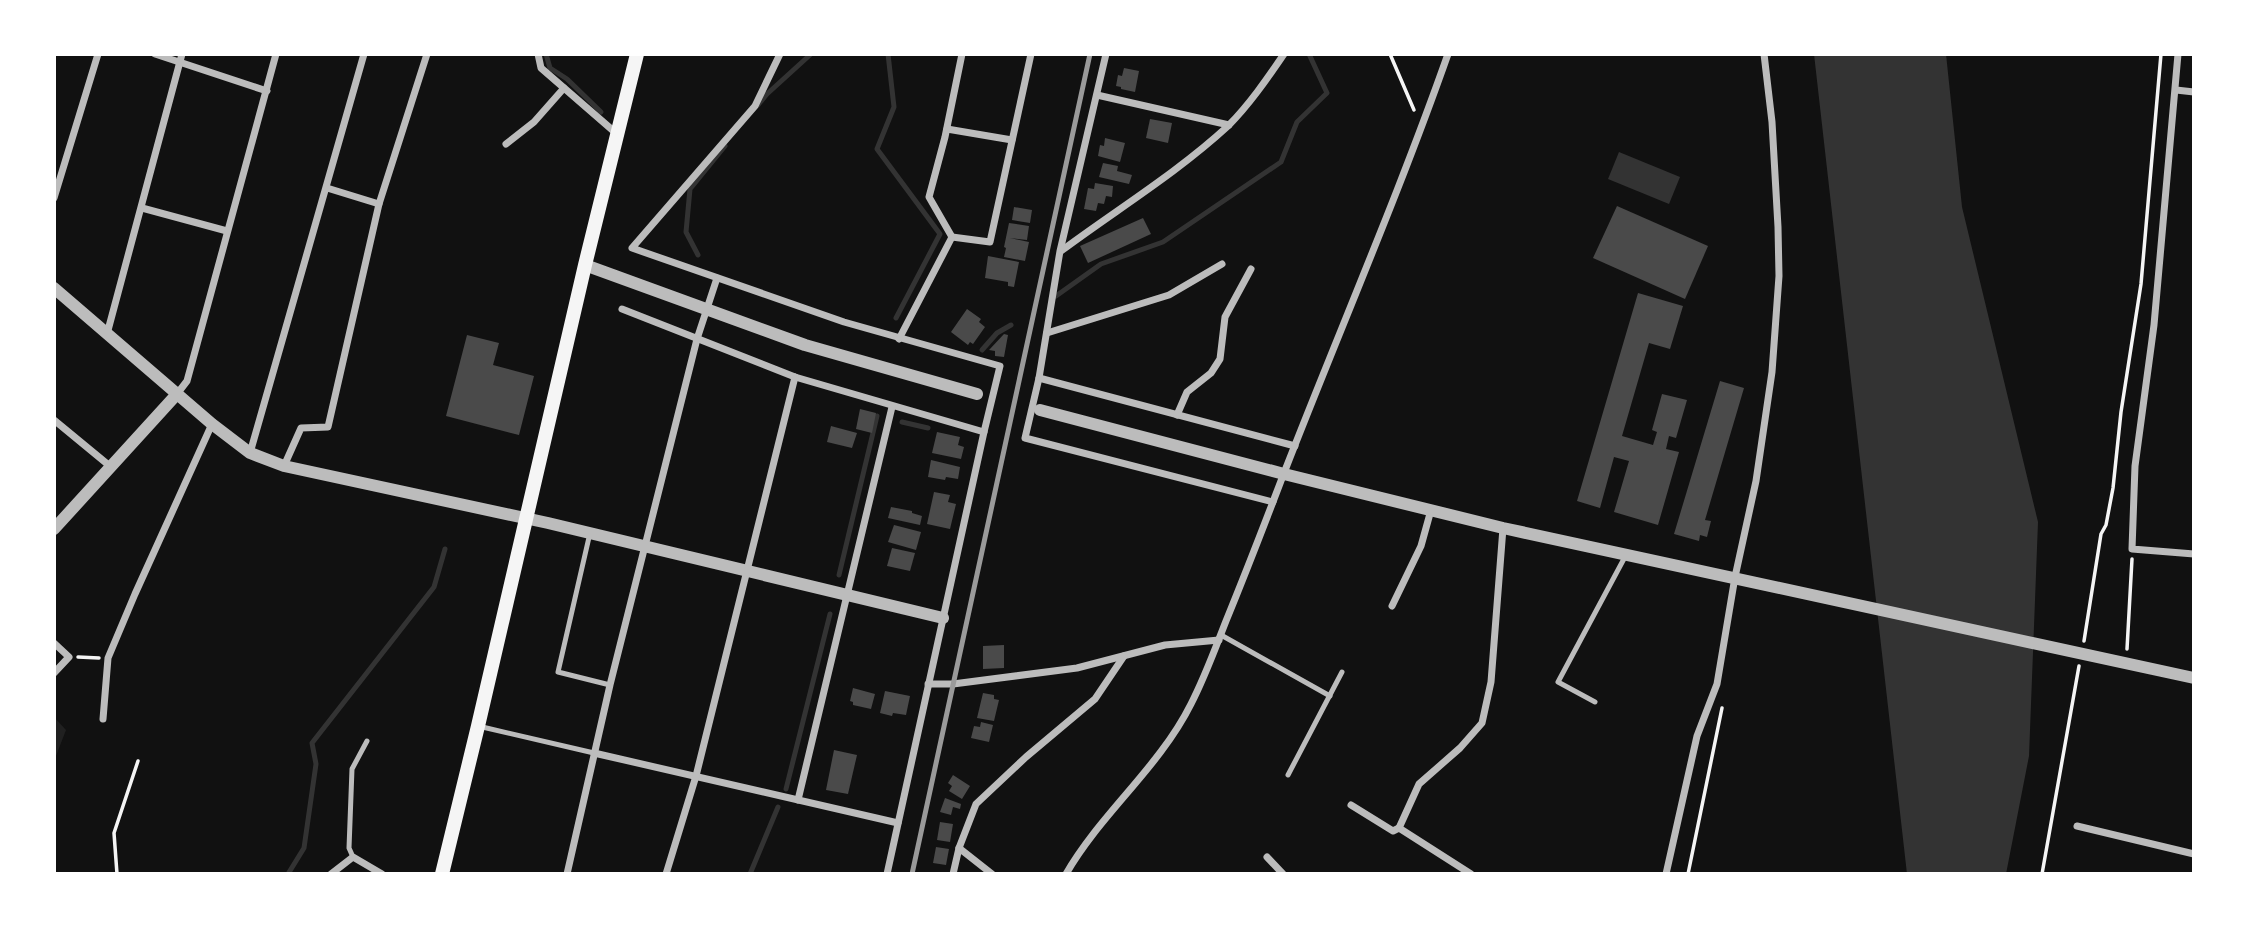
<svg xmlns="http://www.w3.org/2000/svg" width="2248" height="928" font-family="Merriweather,serif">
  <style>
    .green { fill: #202020 }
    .water { fill: #333 }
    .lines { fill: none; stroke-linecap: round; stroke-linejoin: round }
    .stream { stroke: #333; stroke-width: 5 }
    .building { fill: #4a4a4a }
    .path { stroke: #f5f5f5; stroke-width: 3.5 }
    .service { stroke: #bcbcbc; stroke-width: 5 }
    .minor { stroke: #bcbcbc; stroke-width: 7 }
    .tertiary { stroke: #bcbcbc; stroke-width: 12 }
    .secondary { stroke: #f5f5f5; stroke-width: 14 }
    .rail { stroke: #9a9a9a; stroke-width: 5 }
  </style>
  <rect width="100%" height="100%" fill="#111"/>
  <polygon class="green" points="54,717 66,730 54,761"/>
  <g class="water">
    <polygon points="1814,54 1946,54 1962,207 2038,522 2029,756 2006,874 1907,874"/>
    <polygon points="1619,152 1680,177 1669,204 1608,179"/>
  </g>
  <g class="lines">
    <g class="stream">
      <polyline points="546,54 550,68 567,79 601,112"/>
      <polyline points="888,54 894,107 877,149 940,234 896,318"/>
      <polyline points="758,105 767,94 811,54"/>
      <polyline points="698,255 686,232 690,189 725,146"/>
      <polyline points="1056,296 1101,264 1163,242 1281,162 1297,122 1327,93 1309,54"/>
      <polyline points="982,350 997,333 1011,325"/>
      <polyline points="902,422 928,428"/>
      <polyline points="839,575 877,416"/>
      <polyline points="786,789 830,614"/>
      <polyline points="288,874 304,848 316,764 312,743 434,587 445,549"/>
      <polyline points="750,874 778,807"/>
    </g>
  </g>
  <g class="building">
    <polygon points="1124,68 1139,71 1135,92 1121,89 1121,87 1116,86 1118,75 1122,76"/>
    <polygon points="1150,119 1172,123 1168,143 1146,138"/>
    <polygon points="1105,138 1125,143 1120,162 1098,156 1100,145 1104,146"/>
    <polygon points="1103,163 1118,166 1117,171 1132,175 1129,184 1099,177"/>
    <polygon points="1095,183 1113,186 1112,197 1106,196 1104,204 1098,203 1096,211 1084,209 1088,188 1094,189"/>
    <polygon points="1617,206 1708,246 1685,299 1593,258"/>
    <polygon points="1014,207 1032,210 1030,223 1012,220"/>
    <polygon points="1143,218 1151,234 1088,263 1080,246"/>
    <polygon points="1009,223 1029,226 1027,240 1010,238 1029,242 1025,261 1004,257 1006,248 1004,247"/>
    <polygon points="988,256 1019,262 1014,287 1008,286 1008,282 985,278"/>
    <polygon points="1638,293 1683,306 1670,349 1649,343 1622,436 1653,445 1657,432 1652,430 1662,394 1687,400 1676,438 1669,436 1666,449 1679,452 1658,525 1614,512 1629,461 1614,457 1600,508 1577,501"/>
    <polygon points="967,309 981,319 979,322 985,327 973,344 970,342 968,345 951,332"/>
    <polygon points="1004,334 1008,335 1004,357 995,356 995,351 989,350"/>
    <polygon points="467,335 499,343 493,365 534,376 519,435 446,416"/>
    <polygon points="1720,381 1744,388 1705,520 1711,521 1707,537 1700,535 1699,541 1674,534"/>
    <polygon points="860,409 876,413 872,433 856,429"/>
    <polygon points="831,426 857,433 852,448 827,442"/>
    <polygon points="937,432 960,437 958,445 964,447 961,459 932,453"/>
    <polygon points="931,460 960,467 958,479 946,477 945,480 928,477"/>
    <polygon points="934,492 950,495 948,502 956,504 950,529 927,524"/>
    <polygon points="891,507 912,511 912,513 922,516 920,525 888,518"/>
    <polygon points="894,525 921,532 916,550 888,542"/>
    <polygon points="892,548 915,553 910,571 887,566"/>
    <polygon points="1004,645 1004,668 983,669 983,646"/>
    <polygon points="853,688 875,694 871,709 853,705 853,702 850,701"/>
    <polygon points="885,691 910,696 906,715 893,713 892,716 880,713"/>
    <polygon points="983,693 994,695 994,699 999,700 994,721 977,718"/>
    <polygon points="981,722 993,725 989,742 971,738 974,726 980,727"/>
    <polygon points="834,750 857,755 848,794 826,790"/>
    <polygon points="953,775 970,786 962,799 949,791 952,786 948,783"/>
    <polygon points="945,798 961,804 960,809 953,807 951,815 940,812"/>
    <polygon points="940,822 953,824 950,842 937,840"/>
    <polygon points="936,847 949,849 946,865 933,863"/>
  </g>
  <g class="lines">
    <g class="path">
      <polyline points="1390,54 1414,110"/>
      <polyline points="2084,641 2101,534 2106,525 2113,488 2121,412 2141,284 2161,54"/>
      <polyline points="2127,649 2132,559"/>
      <polyline points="78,657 99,658"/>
      <polyline points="117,874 114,833 138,761"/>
      <polyline points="1688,874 1722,708"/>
      <polyline points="2042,874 2079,666"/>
    </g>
    <g class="service">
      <polyline points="590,533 558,672 610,685"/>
      <polyline points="1221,635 1330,696"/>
      <polyline points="1595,702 1558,682 1626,555"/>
      <polyline points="478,726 594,753"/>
      <polyline points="1288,775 1342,672"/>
      <polyline points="353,857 349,848 352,769 367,741"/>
    </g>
    <g class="minor">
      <polyline points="155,54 267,91"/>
      <polyline points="538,54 541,68 617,134"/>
      <polyline points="1106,54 1060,251 1039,378 1025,438 1273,502"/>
      <polyline points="2178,54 2154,325 2135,466 2132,549 2194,554"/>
      <polyline points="2176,90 2194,92"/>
      <polyline points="1097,95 1229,125"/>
      <polyline points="947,129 1012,140"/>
      <polyline points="506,144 534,122 564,88"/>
      <polyline points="327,188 379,204"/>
      <polyline points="54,198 98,54"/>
      <polyline points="142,208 227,231"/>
      <polyline points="952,237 990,242 1031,54"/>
      <path d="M1061,251c55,-41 116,-78 167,-125 21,-21 39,-47 56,-72"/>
      <polyline points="622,309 795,377 984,432 1000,366 844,322 632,248 755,106 780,54"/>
      <polyline points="1047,333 1169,295 1222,264"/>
      <polyline points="107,334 182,54"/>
      <polyline points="899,339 952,237 929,197 945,137 962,54"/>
      <polyline points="1039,378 1295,446"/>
      <polyline points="177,394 187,381 276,54"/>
      <polyline points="1177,415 1187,392 1211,373 1220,359 1225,317 1251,269"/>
      <polyline points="54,420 111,467"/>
      <polyline points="250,453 364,54"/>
      <polyline points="284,466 301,428 328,427 379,204 427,54"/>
      <polyline points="1392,606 1421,546 1431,510"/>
      <polyline points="54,643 69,657 54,673"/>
      <polyline points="928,684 953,684 1077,668 1165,645 1219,640"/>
      <polyline points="103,719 108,658 135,594 212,424"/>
      <polyline points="594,753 898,823"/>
      <polyline points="798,800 892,407"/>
      <polyline points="1351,805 1393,831 1399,828"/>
      <polyline points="2077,826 2194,854"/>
      <polyline points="959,848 992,874"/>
      <polyline points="1267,857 1283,874"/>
      <polyline points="331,874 353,857 382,874"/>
      <polyline points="567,874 610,685 697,339 717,278"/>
      <polyline points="666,874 696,776 795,377"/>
      <polyline points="887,874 984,432"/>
      <polyline points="953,874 959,848 976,804 1026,757 1095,699 1124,656"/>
      <path d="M1066,874c35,-61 93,-106 125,-170 14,-27 24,-55 35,-83 20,-49 39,-98 58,-148 54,-139 114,-277 164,-419"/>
      <polyline points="1471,874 1399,828 1419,784 1460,748 1482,723 1491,682 1503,528"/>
      <polyline points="1666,874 1697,736 1717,684 1735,577 1756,481 1772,372 1779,276 1778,227 1772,122 1764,54"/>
    </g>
    <g class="tertiary">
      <polyline points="585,265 805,345 977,394"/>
      <polyline points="54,288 212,424 250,453 284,466 548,523 943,618"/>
      <polyline points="1040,410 1284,474 1503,528 2194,678"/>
      <polyline points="54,529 177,394"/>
    </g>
    <polyline class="secondary" points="442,874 478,726 585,265 637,54"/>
    <polyline class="rail" points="912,874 1090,54"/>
  </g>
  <rect width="2248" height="928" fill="none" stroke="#ffffff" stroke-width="112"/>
</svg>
